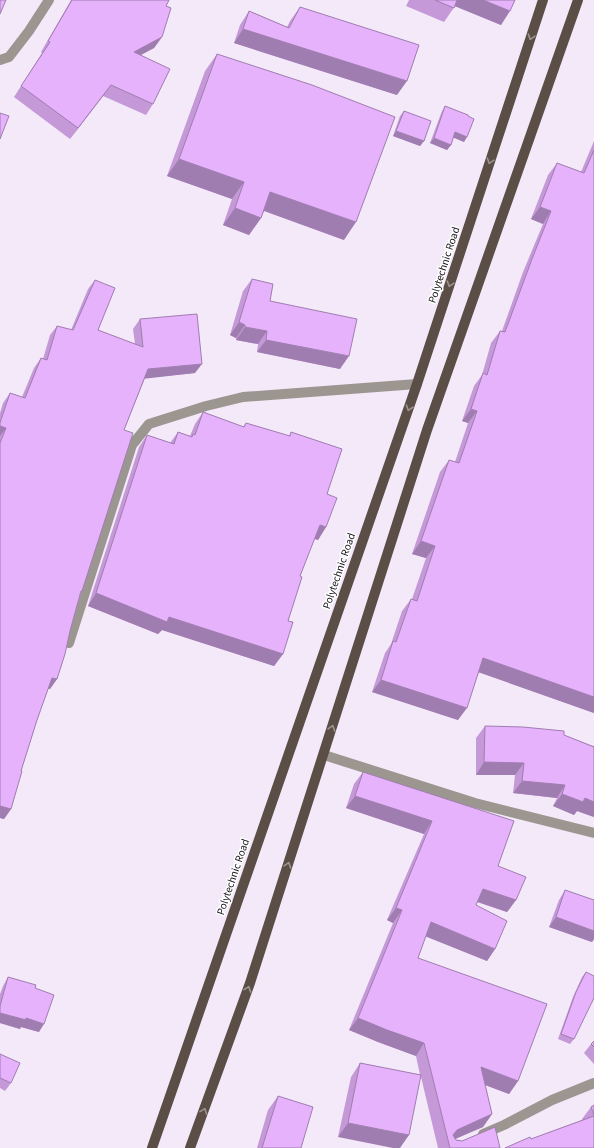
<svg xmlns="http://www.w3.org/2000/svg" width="594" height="1148" font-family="'Source Sans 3',sans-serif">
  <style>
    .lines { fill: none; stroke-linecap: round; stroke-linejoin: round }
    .street { stroke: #9c9691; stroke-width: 10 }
    .primary { stroke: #5a4e46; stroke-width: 10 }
    .wall { fill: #c599d8 }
    .shaded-wall { fill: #a07db0 }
    .building { fill: #e5b2fb; stroke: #a07db0 }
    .oneway { stroke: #9c9590 }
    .labels { text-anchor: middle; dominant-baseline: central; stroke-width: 3; stroke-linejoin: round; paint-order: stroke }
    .street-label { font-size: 11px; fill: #19151b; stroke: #fff }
  </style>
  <rect width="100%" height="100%" fill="#f4e9f9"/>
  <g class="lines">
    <g class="street">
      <polyline points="0,60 9,57 29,31 49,0"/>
      <polyline points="69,643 132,445 149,424 206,406 243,397 417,384"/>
      <polyline points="324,755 475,803 594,833"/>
      <polyline points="483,1134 504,1125 552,1100 594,1083"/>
    </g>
    <g class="primary">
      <polyline points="152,1148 417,384 543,0"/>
      <polyline points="190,1148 250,983 427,430 578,0"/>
    </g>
  </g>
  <g class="wall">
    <polygon points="71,0 169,0 166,6 162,37 154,48 140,55 153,104 146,115 103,96 70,139 14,97 42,53 41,52"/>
    <polygon points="409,0 515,0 501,25 455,6 444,22 406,6"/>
    <polygon points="300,7 397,95 234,43 240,25 249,11 287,27 290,21"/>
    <polygon points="217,54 344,240 264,211 261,218 249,235 223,225 232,199 167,176 205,71"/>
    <polygon points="445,106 468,116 464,142 453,137 451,145 447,150 430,143 442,111"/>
    <polygon points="404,111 424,141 420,146 393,136 400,116"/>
    <polygon points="594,141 594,713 479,672 458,720 372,692 385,653 391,644 402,611 411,599 412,599 426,558 412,554 440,472 449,460 455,462 468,423 462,421 474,386 482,375 491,343 500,331 502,331 523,272 543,224 531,219 548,175 557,163 581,172"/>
    <polygon points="252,279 270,301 340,369 257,352 258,344 236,340 236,338 230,335 243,291"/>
    <polygon points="95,280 98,330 135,344 133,329 140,319 195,373 145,378 124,430 82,591 81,594 70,631 57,679 50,689 48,688 37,720 21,771 11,809 4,819 0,818 0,413 3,403 10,393 22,397 34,368 41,358 43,359 50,335 57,326 71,330 88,289"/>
    <polygon points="203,412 243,427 246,423 289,436 291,432 327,494 326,527 318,540 314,539 300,576 288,621 283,654 274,666 162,630 158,634 88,606 139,447 147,435 170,443 178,432 190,436 195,424"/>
    <polygon points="485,726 564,735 593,746 594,745 594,817 577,811 574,815 553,806 557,798 513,793 515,775 476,775 476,738"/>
    <polygon points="363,772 498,866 516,900 507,912 477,902 476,905 495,949 487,961 426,936 418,958 518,1081 509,1094 485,1085 492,1114 483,1127 455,1139 456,1140 500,1148 438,1148 421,1077 338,1137 351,1077 360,1063 420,1075 416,1056 378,1042 349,1030 393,923 387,920 424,834 346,808 354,784"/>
    <polygon points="565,890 594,900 594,939 592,942 549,927 559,900"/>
    <polygon points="586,972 574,1039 570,1044 558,1039 573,997 582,977"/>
    <polygon points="8,977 35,988 39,1032 21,1027 20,1029 0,1023 0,994 3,986"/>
    <polygon points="594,1041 594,1064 584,1053 591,1044"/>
    <polygon points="0,1054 11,1083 5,1091 0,1088"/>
    <polygon points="278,1096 301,1148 257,1148 268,1110"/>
    <polygon points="594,1105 594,1148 531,1139 582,1120 582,1119 591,1107"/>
  </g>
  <g class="shaded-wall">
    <polygon points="455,0 483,0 510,11 501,25 452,5"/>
    <polygon points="243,29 407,81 397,95 234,43"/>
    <polygon points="162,37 154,48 126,63 134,52"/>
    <polygon points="111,85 103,96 70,139 78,128"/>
    <polygon points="396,131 424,141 420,146 393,136"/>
    <polygon points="455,132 467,137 464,142 452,137"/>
    <polygon points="434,138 451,145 447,150 430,143"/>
    <polygon points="179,159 244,182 232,199 167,176"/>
    <polygon points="270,192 356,222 344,240 259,209"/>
    <polygon points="540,207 551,211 543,224 531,219"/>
    <polygon points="235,208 261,218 249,235 223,225"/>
    <polygon points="239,322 245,325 236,338 230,335"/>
    <polygon points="245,327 267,331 258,344 236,340"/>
    <polygon points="266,340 349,356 340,369 257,352"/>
    <polygon points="202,364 195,373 142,379 148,369"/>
    <polygon points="471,409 477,411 468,423 462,421"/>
    <polygon points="0,426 6,428 0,436"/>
    <polygon points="320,525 326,527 318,540 311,537"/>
    <polygon points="421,541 435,546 426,558 412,554"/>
    <polygon points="96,593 169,617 283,654 274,666 162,630 158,634 88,606"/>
    <polygon points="483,658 594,697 594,713 475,671"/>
    <polygon points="52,678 57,679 50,689 45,688"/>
    <polygon points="381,680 467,708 458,720 372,692"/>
    <polygon points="484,762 524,763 515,775 476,775"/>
    <polygon points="522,781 565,785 557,798 513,793"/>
    <polygon points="562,794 585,798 594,802 594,817 577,811 574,815 553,806"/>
    <polygon points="355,796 432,821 424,834 346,808"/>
    <polygon points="0,806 11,809 4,819 0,818"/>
    <polygon points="483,889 516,900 507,912 475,901"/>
    <polygon points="396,908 402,910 393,923 387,920"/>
    <polygon points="556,917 594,931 594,939 592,942 549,927"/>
    <polygon points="431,922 495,949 487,961 422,935"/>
    <polygon points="0,1013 26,1018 44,1024 39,1032 21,1027 20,1029 0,1023"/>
    <polygon points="358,1018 424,1043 416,1056 378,1042 349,1030"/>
    <polygon points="481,1067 518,1081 509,1094 472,1080"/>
    <polygon points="492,1114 483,1127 448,1142 457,1130"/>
    <polygon points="348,1123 409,1135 400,1148 393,1148 338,1137"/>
  </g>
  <g class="building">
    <polygon points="0,0 6,0 0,14"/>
    <polygon points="72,0 169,0 166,6 171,8 162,37 134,52 170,69 153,104 111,85 78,128 21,86 50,42 48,41"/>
    <polygon points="435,0 457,0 454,8"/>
    <polygon points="483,0 515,0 510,11"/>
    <polygon points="300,7 419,45 407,81 243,29 249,11 289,28"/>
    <polygon points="217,54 312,85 395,117 356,222 270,192 261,218 235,208 244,182 179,159"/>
    <polygon points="445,106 468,115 468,116 474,119 467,137 455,132 451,145 434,138"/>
    <polygon points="404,111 431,121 424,141 396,131"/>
    <polygon points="0,113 9,116 0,139"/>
    <polygon points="594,150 594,697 483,658 467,708 381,680 393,641 396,642 411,599 417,601 435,546 421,541 449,460 459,463 477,411 471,409 483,373 487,375 500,331 505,332 532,259 551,211 540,207 557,163 584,173"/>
    <polygon points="252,279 273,284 270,301 357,319 349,356 266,340 267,331 245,327 245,325 239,322"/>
    <polygon points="95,280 115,288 98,330 143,347 140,319 197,314 202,364 148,369 124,430 133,433 82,591 81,591 70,631 65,654 57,679 52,678 37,720 21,771 22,771 11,809 0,806 0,443 6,428 0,426 0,423 10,393 25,398 41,358 47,360 57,326 73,330"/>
    <polygon points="203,412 244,427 246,423 290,436 291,432 342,449 327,494 337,498 326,527 320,525 300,576 302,577 288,621 293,622 283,654 169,617 167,622 96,593 147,435 174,444 178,432 192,437 193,434 195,435"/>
    <polygon points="485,726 523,727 564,731 564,735 594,747 594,802 585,798 583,802 562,794 565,785 522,781 524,763 484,762"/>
    <polygon points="363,772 514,821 498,866 526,877 516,900 483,889 476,905 507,921 495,949 431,922 418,958 547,1004 518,1081 481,1067 492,1114 457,1130 453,1135 456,1140 462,1141 495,1127 500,1148 450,1148 424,1043 387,1030 358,1018 402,910 396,908 432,821 355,796"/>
    <polygon points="565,890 594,900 594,931 556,917"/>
    <polygon points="586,972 594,976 594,998 574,1039 561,1034 576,992"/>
    <polygon points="8,977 36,985 35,988 54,995 44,1024 26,1018 26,1020 0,1013 0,1006"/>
    <polygon points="594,1041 594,1047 591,1044"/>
    <polygon points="0,1054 20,1063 11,1083 0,1078"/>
    <polygon points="360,1063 421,1075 409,1135 348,1123"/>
    <polygon points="278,1096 313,1107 301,1148 262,1148"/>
    <polygon points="594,1105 594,1115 591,1107"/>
    <polygon points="594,1116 594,1148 505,1148 530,1137 531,1139"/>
  </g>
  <defs><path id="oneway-chevron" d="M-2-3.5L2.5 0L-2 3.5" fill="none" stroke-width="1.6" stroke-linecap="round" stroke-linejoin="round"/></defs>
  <g class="oneway">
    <use href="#oneway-chevron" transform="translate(531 37) rotate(108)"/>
    <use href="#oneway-chevron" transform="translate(490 161) rotate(108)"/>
    <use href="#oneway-chevron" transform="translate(450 284) rotate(108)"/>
    <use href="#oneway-chevron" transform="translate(409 408) rotate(109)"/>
    <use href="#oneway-chevron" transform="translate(332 728) rotate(-72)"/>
    <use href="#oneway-chevron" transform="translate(288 865) rotate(-72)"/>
    <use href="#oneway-chevron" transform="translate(248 989) rotate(-70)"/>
    <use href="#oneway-chevron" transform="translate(204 1111) rotate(-70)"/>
  </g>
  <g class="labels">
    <g class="street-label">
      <text transform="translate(444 265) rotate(-72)">Polytechnic Road</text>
      <text transform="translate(339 571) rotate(-71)">Polytechnic Road</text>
      <text transform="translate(233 877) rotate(-71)">Polytechnic Road</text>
    </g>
  </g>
</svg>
